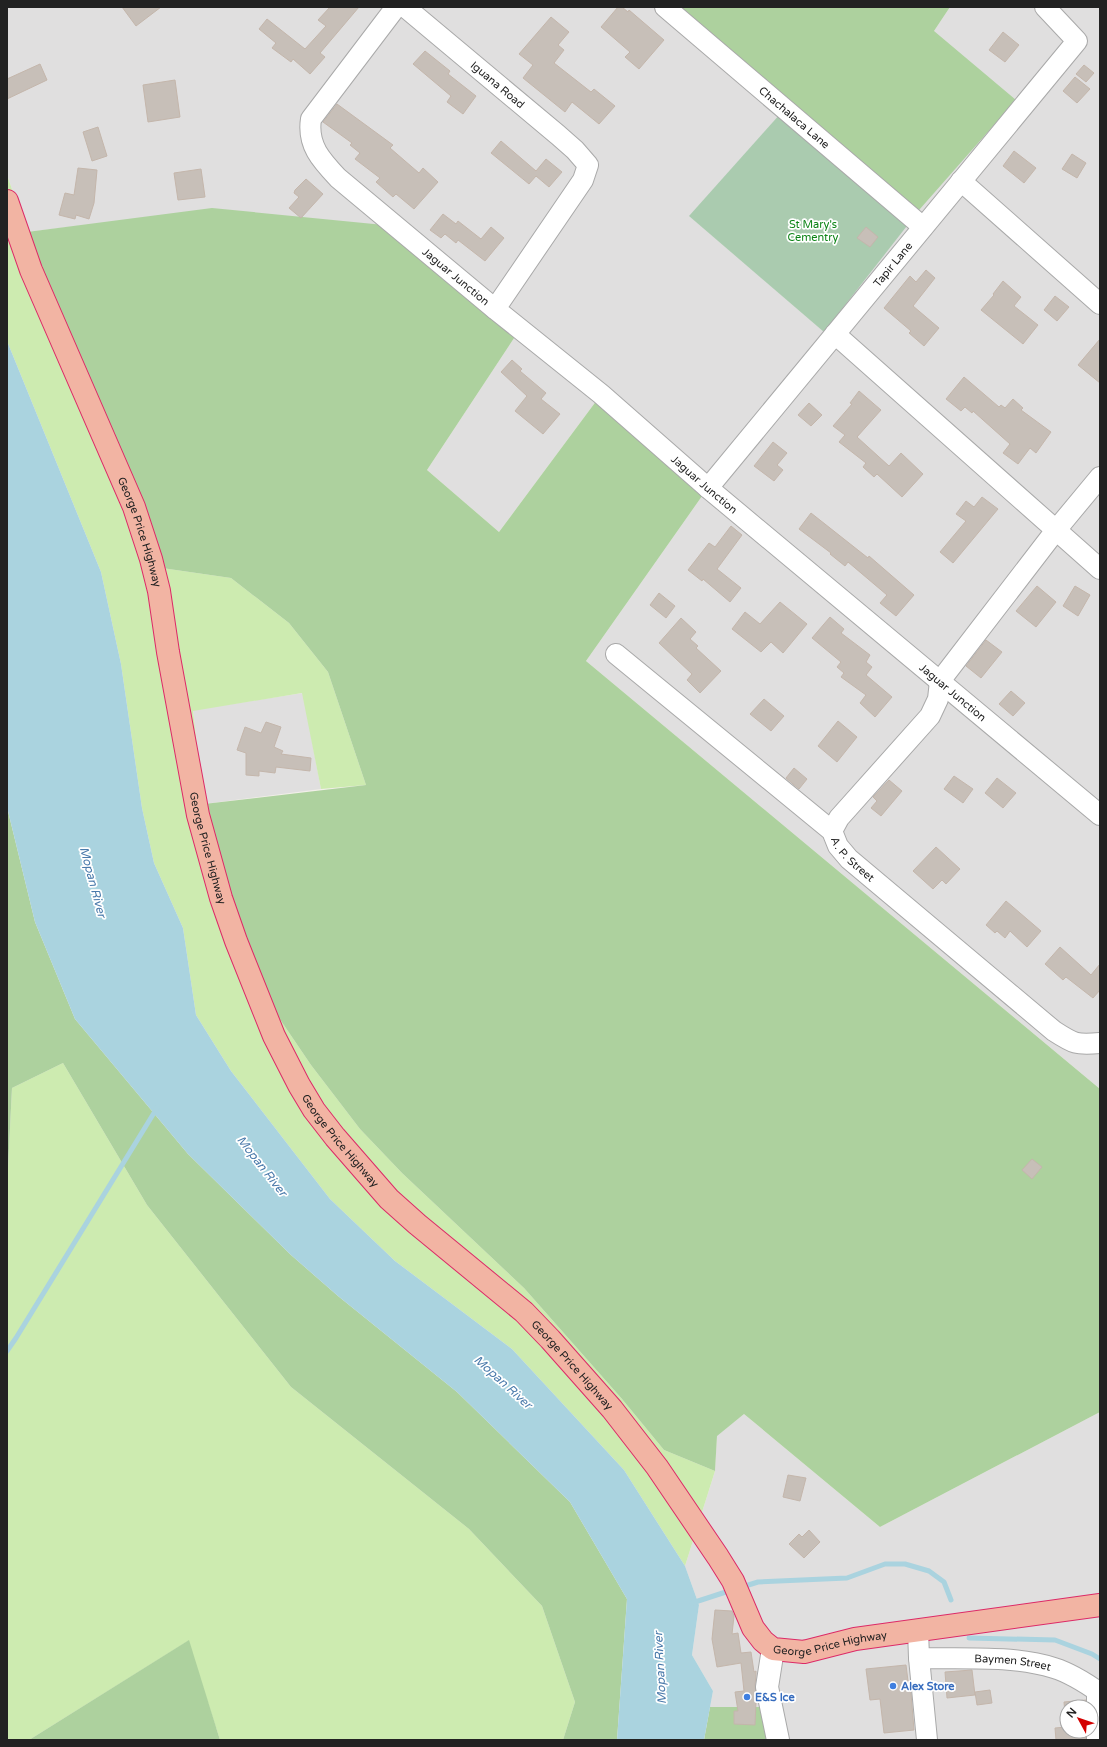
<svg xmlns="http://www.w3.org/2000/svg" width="1107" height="1747" font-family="'Varela Round',sans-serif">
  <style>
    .residential { fill: #e0dfdf; fill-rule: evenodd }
    .grass { fill: #cdebb0 }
    .forest { fill: #add19e }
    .cemetery { fill: #aacbaf }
    .water { fill: #aad3df }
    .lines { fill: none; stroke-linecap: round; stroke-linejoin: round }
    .stream { stroke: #aad3df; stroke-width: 5 }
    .building { fill: #c7bfb8; stroke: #c4b6ab }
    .minor-casing { stroke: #a9a9a9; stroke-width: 22 }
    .tertiary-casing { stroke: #a9a9a9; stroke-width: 24 }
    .trunk-casing { stroke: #dc2a67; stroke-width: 24 }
    .minor { stroke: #fff; stroke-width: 20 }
    .tertiary { stroke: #fff; stroke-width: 22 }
    .trunk { stroke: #f2b4a3; stroke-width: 22 }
    .shop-dot { fill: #3f7fe0; stroke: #fff; stroke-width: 1.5 }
    .labels { text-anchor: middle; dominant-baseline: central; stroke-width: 3.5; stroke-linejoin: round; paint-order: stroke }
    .street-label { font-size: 11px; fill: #222; stroke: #fff }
    .park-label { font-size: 11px; fill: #0c8416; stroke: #fff }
    .shop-label { font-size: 11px; font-weight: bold; fill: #366cbe; stroke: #fff; text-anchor: start }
    .water-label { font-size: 12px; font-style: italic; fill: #4a7aab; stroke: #fff }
  </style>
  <rect width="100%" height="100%" fill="#f2efe9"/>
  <g class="residential">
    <polygon points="7,7 675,7 934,31 950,7 1100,7 1100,1089 586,661 707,489 597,400 499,532 427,470 518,332 86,225 27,232 7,175"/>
    <polygon points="303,693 321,789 204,804 193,710"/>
    <path d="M1100,1412v328h-332l-5,-33h-53l3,-16 -21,-36 7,-50 -14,-39 30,-95 2,-36 27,-21 136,113zM1067,1707h24v24h-24z"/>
  </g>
  <g class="grass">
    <polygon points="7,175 27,232 146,515 162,568 231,578 289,623 328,672 366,785 321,789 302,693 193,711 204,804 273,1009 311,1065 360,1129 402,1173 524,1288 622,1399 664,1450 715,1471 685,1566 624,1470 512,1349 395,1261 330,1199 231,1071 196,1015 183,928 154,863 142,808 121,664 101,572 7,341"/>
    <polygon points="63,1063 147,1205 291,1387 469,1529 542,1606 575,1702 563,1740 220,1740 188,1641 29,1740 7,1740 7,1188 12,1088"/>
  </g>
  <g class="forest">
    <polygon points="675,7 950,7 934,31 1016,100 912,218"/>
    <polygon points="212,208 384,225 518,332 427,470 499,532 597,400 707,489 586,661 1100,1089 1100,1412 880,1527 744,1414 717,1436 715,1471 664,1450 622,1399 524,1288 402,1173 360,1129 311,1065 273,1009 245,950 204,804 366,785 328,672 289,623 231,578 162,568 146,515 27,232"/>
    <polygon points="7,807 35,922 75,1019 188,1154 291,1255 338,1296 457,1392 570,1502 627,1599 617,1740 563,1740 575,1702 542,1606 469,1529 291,1387 147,1205 63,1063 12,1088 7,1188"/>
    <polygon points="189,1640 220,1740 29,1740"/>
    <polygon points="710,1707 763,1707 768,1740 704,1740"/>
  </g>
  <polygon class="cemetery" points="781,113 910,222 824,332 689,216"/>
  <polygon class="water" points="7,341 101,572 121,664 142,808 154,863 183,928 196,1015 231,1071 330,1199 395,1261 512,1349 624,1470 685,1566 699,1605 692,1655 713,1691 704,1740 617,1740 627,1599 570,1502 457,1392 338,1296 291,1255 188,1154 75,1019 35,922 7,807"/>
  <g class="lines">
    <g class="stream">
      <polyline points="7,1351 16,1338 157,1108"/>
      <polyline points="742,1587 758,1582 847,1578 885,1564 905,1564 929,1571 944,1582 951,1600"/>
      <polyline points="692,1603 732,1590"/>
      <polyline points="969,1638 1055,1640 1092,1654 1100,1659"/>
    </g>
  </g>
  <g class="building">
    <polygon points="122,7 161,7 136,26"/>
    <polygon points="330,7 359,7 320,53 325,57 310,74 293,59 291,62 272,48 276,43 259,29 267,19 305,49 326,26 318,20"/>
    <polygon points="618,7 622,7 628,12 629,10 664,40 639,69 625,57 630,52 601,27"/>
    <polygon points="551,17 569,32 558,45 564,50 554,63 591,92 594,89 615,106 599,124 572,102 565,112 523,78 533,65 519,54"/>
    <polygon points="1003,32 1019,45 1005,62 989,50"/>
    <polygon points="425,51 450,71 448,74 476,96 463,114 447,102 451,96 413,64"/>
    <polygon points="40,64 47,80 7,99 7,79"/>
    <polygon points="1084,65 1094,73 1086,82 1076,74"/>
    <polygon points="1075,77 1090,89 1077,103 1063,91"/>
    <polygon points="175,80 180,117 148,122 143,85"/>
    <polygon points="337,104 393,145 390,148 419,173 423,168 438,182 414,209 396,194 393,197 376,182 380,178 355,159 360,153 350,145 352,143 323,122"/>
    <polygon points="98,127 107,156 92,161 83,132"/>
    <polygon points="501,141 536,171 546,159 562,172 549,187 536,176 529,184 491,153"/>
    <polygon points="1014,151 1036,168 1024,183 1003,166"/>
    <polygon points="1072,154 1086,163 1077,178 1062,169"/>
    <polygon points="78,168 97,170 94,203 89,219 76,215 75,219 59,215 65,193 74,195"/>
    <polygon points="201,169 205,197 178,200 174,173"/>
    <polygon points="306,179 323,194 301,218 289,208 299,197 294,193 295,190"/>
    <polygon points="443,214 456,224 458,221 481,239 491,227 504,238 485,261 458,240 456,243 445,234 441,238 430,230"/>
    <polygon points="866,227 878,237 870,247 857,238"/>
    <polygon points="926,270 935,278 913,306 939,328 924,346 909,333 911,331 884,308 910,276 916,282"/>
    <polygon points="1003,281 1021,297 1014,306 1038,325 1023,344 981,310 994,295 993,294"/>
    <polygon points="1055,296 1069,307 1057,321 1044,310"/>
    <polygon points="1100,339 1100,383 1078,365"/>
    <polygon points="512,360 522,369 520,371 546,393 541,399 560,414 543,434 515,411 527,396 501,372"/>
    <polygon points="964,377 999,407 1001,405 1005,408 1013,399 1023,408 1021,410 1051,432 1036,453 1030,448 1018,464 1003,453 1010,444 973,411 972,413 965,407 961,411 946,399"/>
    <polygon points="859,391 881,410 857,437 889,466 901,453 923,474 902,497 877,474 874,477 863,467 866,463 839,442 845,435 833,426 852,404 850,403"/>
    <polygon points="809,403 822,415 811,426 798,415"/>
    <polygon points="773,442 787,453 777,465 783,470 774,481 754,466"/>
    <polygon points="982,497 998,509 953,563 940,552 966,521 956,514 966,501 974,507"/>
    <polygon points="811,513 868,558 869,556 914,595 896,616 880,603 887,595 848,562 845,566 830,554 831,553 799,529"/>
    <polygon points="731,526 742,535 717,569 741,588 730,602 703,579 702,581 688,570 709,543 715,547"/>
    <polygon points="1037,586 1056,602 1036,627 1016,611"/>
    <polygon points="1075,586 1090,595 1078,616 1063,606"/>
    <polygon points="659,593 675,606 666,618 650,605"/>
    <polygon points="780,602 807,624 783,653 771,642 761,652 732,629 745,612 760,624"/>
    <polygon points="830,617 844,629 841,633 870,655 866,662 872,667 866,675 892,697 875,717 860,703 866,695 841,677 844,673 837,667 841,662 812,638"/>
    <polygon points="681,618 696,632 690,639 698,646 696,648 721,671 700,693 687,680 692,674 659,643"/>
    <polygon points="986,640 1002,652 981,678 966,666"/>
    <polygon points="1011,691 1025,703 1013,716 999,704"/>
    <polygon points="764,699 784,716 771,731 750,714"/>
    <polygon points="838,721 857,737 837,762 818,746"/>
    <polygon points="266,722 281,727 274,747 283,751 281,754 311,758 310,771 276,767 275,773 259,771 259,776 246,775 246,753 237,750 245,727 261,733"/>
    <polygon points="794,768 807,779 799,789 786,778"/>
    <polygon points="954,776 973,789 963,803 944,789"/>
    <polygon points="997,778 1016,793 1003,808 985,793"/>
    <polygon points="889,780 902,791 881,816 871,808 877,801 873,797"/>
    <polygon points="936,847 960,869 946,884 942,880 933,889 913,871"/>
    <polygon points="1006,901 1041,931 1027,947 1010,931 1005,938 997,931 995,933 986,925"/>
    <polygon points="1060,947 1091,975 1100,964 1100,990 1093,998 1066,977 1063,980 1045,964"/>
    <polygon points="1032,1159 1042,1167 1032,1179 1022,1170"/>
    <polygon points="788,1475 806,1478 800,1501 783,1497"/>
    <polygon points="809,1530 820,1542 804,1558 789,1544 799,1534 802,1537"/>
    <polygon points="715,1610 732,1611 734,1616 732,1634 738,1633 741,1653 751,1652 754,1672 756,1671 756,1675 755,1685 757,1702 756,1702 755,1725 734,1724 734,1711 738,1711 735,1692 744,1691 741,1663 717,1667 712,1639"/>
    <polygon points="906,1665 908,1681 910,1681 914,1730 884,1733 880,1699 870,1700 866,1669"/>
    <polygon points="972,1670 975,1695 947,1698 945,1672"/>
    <polygon points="990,1690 992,1703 977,1705 975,1692"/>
    <polygon points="1086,1700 1086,1707 1067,1707 1067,1731 1086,1731 1086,1740 1056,1740 1055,1728 1066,1727 1064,1702"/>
  </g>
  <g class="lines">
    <g class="minor-casing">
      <g id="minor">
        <path id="s1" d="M396,7l-85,112c-4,26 10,41 27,59l157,131 106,85 107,94 392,327"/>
        <path id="s2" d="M405,7l153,128 17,15 13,15 -5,15 -88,129"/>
        <path id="s3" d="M665,7l258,220"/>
        <polyline points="961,181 1100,304"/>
        <polyline points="835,334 1100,569"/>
        <path id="s4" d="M708,488l369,-447 -32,-34"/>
        <path id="s5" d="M616,654l216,177 6,15 11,13 205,172c20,13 22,14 46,12"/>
        <polyline points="832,831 839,818 930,716 938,699 940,681 1056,530 1100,477"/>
        <polyline points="918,1630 919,1658 927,1740"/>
        <path id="s6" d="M919,1658c43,1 94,-3 135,10 16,5 32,15 46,25"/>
        <polyline points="1097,1691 1097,1740"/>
      </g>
    </g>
    <g class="tertiary-casing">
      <polyline id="tertiary" points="773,1649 767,1687 778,1740"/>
    </g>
    <g class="trunk-casing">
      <g id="trunk">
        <path id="s7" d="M7,201l24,69 103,237 17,52 8,32 9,61 30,163 23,83 15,43 38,95 25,49 15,25 21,27 54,62 28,25 107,88 26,27 62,70 45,58 61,90 15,24 20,47 10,13 10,8 31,3 51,-13 245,-34"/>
      </g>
    </g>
    <use href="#minor" class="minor"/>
    <use href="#tertiary" class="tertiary"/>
    <use href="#trunk" class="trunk"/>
  </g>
  <g class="shop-dot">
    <circle cx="893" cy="1686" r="4"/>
    <circle cx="747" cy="1697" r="4"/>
  </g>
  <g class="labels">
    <g class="street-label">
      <text stroke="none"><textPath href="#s2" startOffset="121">Iguana Road</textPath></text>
      <text stroke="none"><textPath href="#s3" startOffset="170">Chachalaca Lane</textPath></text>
      <text stroke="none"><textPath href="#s4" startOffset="290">Tapir Lane</textPath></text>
      <text stroke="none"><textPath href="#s1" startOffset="362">Jaguar Junction</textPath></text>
      <text stroke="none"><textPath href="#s1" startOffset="686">Jaguar Junction</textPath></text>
      <text stroke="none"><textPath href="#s7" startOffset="357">George Price Highway</textPath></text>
      <text stroke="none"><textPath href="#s1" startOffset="1010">Jaguar Junction</textPath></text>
      <text stroke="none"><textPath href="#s7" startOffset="681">George Price Highway</textPath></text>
      <text stroke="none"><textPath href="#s5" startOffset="315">A. P. Street</textPath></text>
      <text stroke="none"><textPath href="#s7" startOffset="1005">George Price Highway</textPath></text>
      <text stroke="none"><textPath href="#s7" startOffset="1329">George Price Highway</textPath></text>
      <text stroke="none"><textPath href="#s7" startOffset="1737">George Price Highway</textPath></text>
      <text stroke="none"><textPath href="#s6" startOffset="94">Baymen Street</textPath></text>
    </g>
    <g class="park-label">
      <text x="813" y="224">St Mary's<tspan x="813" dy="13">Cementry</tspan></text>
    </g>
    <g class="shop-label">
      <text x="901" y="1686">Alex Store</text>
      <text x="755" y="1697">E&amp;S Ice</text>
    </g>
    <g class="water-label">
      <text transform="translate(93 882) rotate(75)">Mopan River</text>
      <text transform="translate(262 1166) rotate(52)">Mopan River</text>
      <text transform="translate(503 1382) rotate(42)">Mopan River</text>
      <text transform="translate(660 1668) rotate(-93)">Mopan River</text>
    </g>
  </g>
  <rect width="1107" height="1747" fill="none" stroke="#222222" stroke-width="16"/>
  <g transform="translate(1079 1719) rotate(310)"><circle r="19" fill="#ffffff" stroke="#a7a7a7"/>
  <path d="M0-3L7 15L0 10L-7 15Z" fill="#d40000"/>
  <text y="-6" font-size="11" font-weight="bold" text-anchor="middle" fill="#222222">N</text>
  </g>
</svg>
